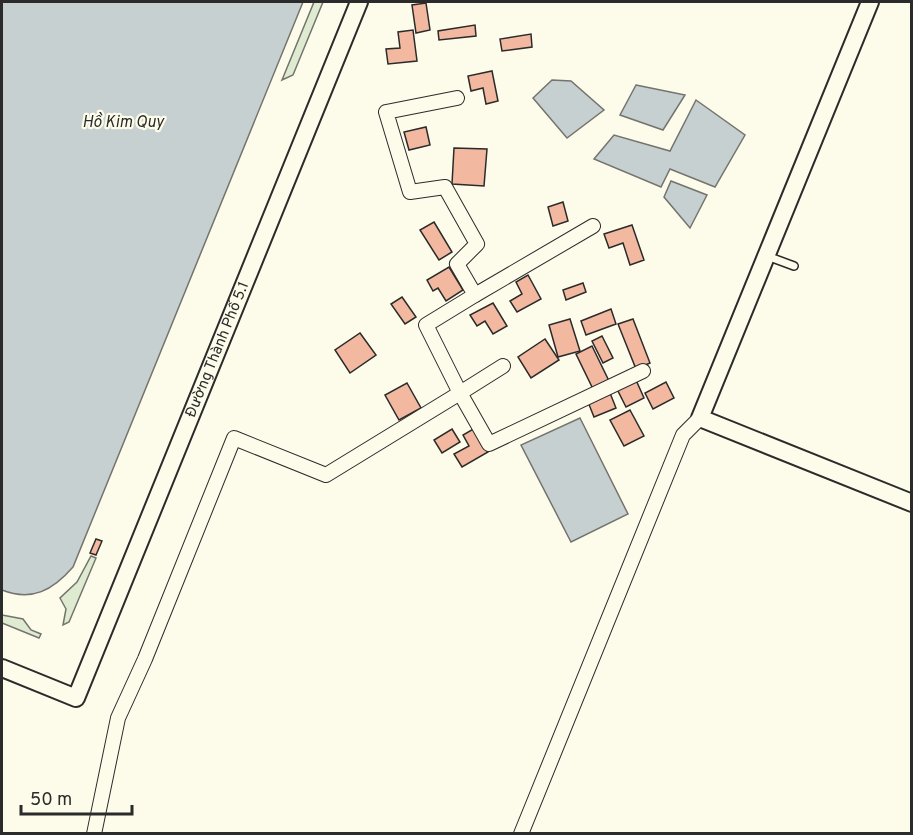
<svg xmlns="http://www.w3.org/2000/svg" width="913" height="835" font-family="Overpass,sans-serif">
  <style>
    .green { fill: #deebd1; stroke: #74746e; stroke-width: 1.5 }
    .water { fill: #c7d0d0; stroke: #74746e; stroke-width: 1.5 }
    .building { fill: #f2b8a0; stroke: #2b2b2b; stroke-width: 1.5 }
    .lines { fill: none; stroke-linecap: round; stroke-linejoin: round }
    .service-casing { stroke: #2b2b2b; stroke-width: 10 }
    .minor-casing { stroke: #2b2b2b; stroke-width: 16 }
    .tertiary-casing { stroke: #2b2b2b; stroke-width: 20 }
    .service { stroke: #fdfbea; stroke-width: 7 }
    .minor { stroke: #fdfbea; stroke-width: 14 }
    .tertiary { stroke: #fdfbea; stroke-width: 16 }
    .labels { text-anchor: middle; dominant-baseline: central; stroke-width: 4.5; stroke-linejoin: round; paint-order: stroke }
    .street-label { font-size: 15px; fill: #2b2b2b; stroke: #fdfbea }
    .water-label { font-size: 16px; font-style: italic; fill: #2b2b2b; stroke: #fdfbea }
  </style>
  <rect width="100%" height="100%" fill="#fdfbea"/>
  <g class="green">
    <polygon points="314,2 323,2 293,75 282,80"/>
    <polygon points="91,556 96,558 69,622 63,625 66,609 60,598 77,582"/>
    <polygon points="2,615 23,619 31,630 41,634 39,638 2,623"/>
  </g>
  <g class="water">
    <path d="M2,2h301l-230,565c-20,23 -41,35 -71,23z"/>
    <polygon points="552,80 571,81 604,110 567,138 533,98"/>
    <polygon points="636,85 685,95 663,130 620,115"/>
    <polygon points="696,100 745,135 715,187 670,169 661,187 594,159 614,135 670,151"/>
    <polygon points="671,181 707,195 690,228 664,197"/>
    <polygon points="580,418 628,514 571,542 521,445"/>
  </g>
  <g class="building">
    <polygon points="426,3 430,30 416,33 412,5"/>
    <polygon points="475,25 476,36 439,40 438,31"/>
    <polygon points="413,30 417,61 388,64 386,49 400,48 398,32"/>
    <polygon points="531,34 532,47 502,51 500,39"/>
    <polygon points="492,71 498,101 486,104 483,88 471,91 468,76"/>
    <polygon points="426,127 430,145 409,150 404,132"/>
    <polygon points="454,148 487,149 484,186 452,184"/>
    <polygon points="563,202 568,221 553,226 548,207"/>
    <polygon points="434,222 452,252 439,260 420,230"/>
    <polygon points="632,225 644,260 630,265 623,243 609,248 604,234"/>
    <polygon points="449,267 463,290 446,301 438,288 433,291 427,280"/>
    <polygon points="528,275 541,299 517,312 510,301 522,294 516,282"/>
    <polygon points="583,283 586,292 566,300 563,290"/>
    <polygon points="402,297 416,317 405,324 391,304"/>
    <polygon points="493,303 507,326 493,334 485,321 477,326 470,315"/>
    <polygon points="611,309 616,324 586,335 581,321"/>
    <polygon points="570,319 580,351 558,357 549,325"/>
    <polygon points="633,319 650,363 636,369 618,324"/>
    <polygon points="360,333 376,355 350,373 335,350"/>
    <polygon points="602,336 613,358 603,363 592,341"/>
    <polygon points="545,339 559,360 531,378 518,357"/>
    <polygon points="592,346 609,381 593,389 576,354"/>
    <polygon points="636,380 644,398 626,407 617,389"/>
    <polygon points="666,382 674,398 653,409 645,393"/>
    <polygon points="407,383 421,408 399,420 385,395"/>
    <polygon points="610,393 616,408 594,417 588,402"/>
    <polygon points="630,410 644,436 624,446 610,420"/>
    <polygon points="475,428 488,452 462,467 454,454 469,446 463,435"/>
    <polygon points="452,429 460,442 442,453 434,440"/>
    <polygon points="96,539 102,541 96,555 90,553"/>
  </g>
  <g class="lines">
    <g class="service-casing">
      <polyline id="service" points="767,256 794,266"/>
    </g>
    <g class="minor-casing">
      <g id="minor">
        <polyline points="475,295 593,226"/>
        <polyline points="503,366 460,393 489,444 643,371"/>
        <polyline points="94,834 118,718 145,659 234,438 326,475 460,393 426,325 475,295 457,264 477,244 445,187 410,192 386,112 457,98"/>
        <polyline points="521,834 683,435 700,418"/>
      </g>
    </g>
    <g class="tertiary-casing">
      <g id="tertiary">
        <polyline points="870,2 700,418 912,503"/>
        <path id="s1" d="M2,668l74,30 283,-696"/>
      </g>
    </g>
    <use href="#service" class="service"/>
    <use href="#minor" class="minor"/>
    <use href="#tertiary" class="tertiary"/>
  </g>
  <g class="labels">
    <g class="street-label">
      <text stroke="none"><textPath href="#s1" startOffset="456">Đường Thành Phố 5.1</textPath></text>
    </g>
    <g class="water-label">
      <text x="123" y="123">Hồ Kim Quy</text>
    </g>
  </g>
  <rect width="913" height="835" fill="none" stroke="#2b2b2b" stroke-width="6"/>
  <path d="M21 805v9h111v-9" fill="none" stroke="#2b2b2b" stroke-width="3"/>
  <text x="30" y="805" font-size="18" fill="#2b2b2b" stroke="#fdfbea" stroke-width="4.5" paint-order="stroke">50 m</text>
</svg>
